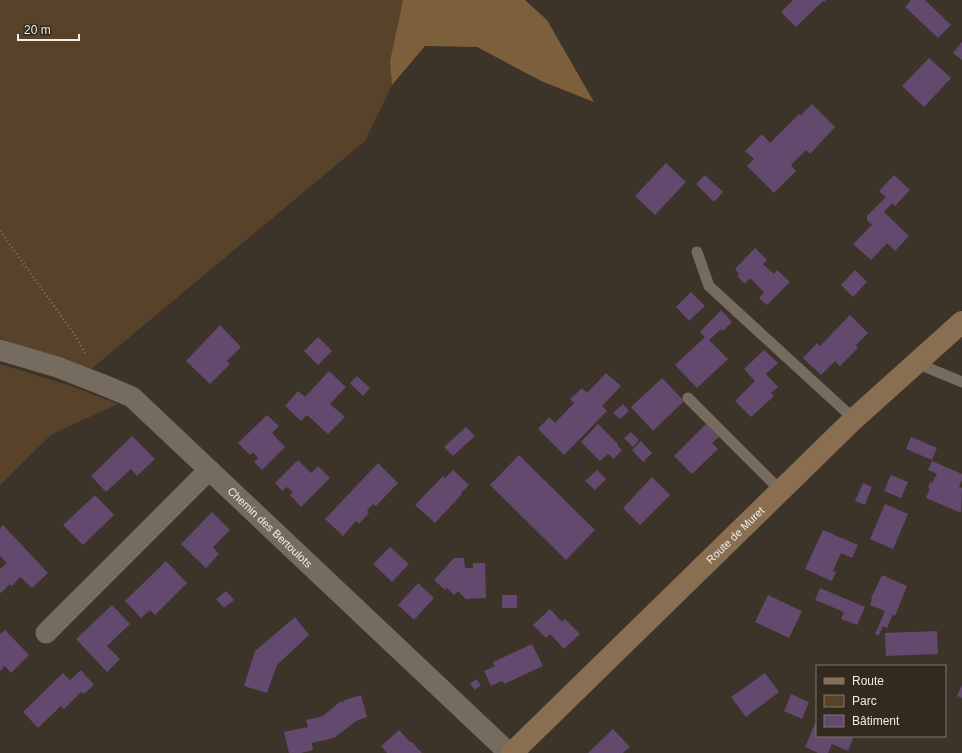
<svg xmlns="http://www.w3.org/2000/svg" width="962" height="753" font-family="Helvetica,sans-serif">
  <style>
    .green { fill: #58432a }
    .forest { fill: #7c5f3b }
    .building { fill: #62496d }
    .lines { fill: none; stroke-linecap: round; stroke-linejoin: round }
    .path { stroke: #7c746b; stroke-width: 2.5; stroke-dasharray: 1 3; stroke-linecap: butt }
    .lane { stroke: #756b5f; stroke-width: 11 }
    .street { stroke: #756b5f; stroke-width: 21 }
    .secondary { stroke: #896e51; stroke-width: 22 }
    .labels { text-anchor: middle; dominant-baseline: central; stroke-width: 4; stroke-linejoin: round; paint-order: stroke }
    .street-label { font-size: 11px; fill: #f1ece5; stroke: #32291f }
  </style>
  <rect width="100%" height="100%" fill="#3c3329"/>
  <g class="green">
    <polygon points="0,0 403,0 390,61 392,85 365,141 89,371 0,338"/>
    <polygon points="0,364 71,386 118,404 52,434 0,485"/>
  </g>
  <polygon class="forest" points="403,0 525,0 547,20 594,102 541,81 477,47 425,46 392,85 390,61"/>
  <g class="building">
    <polygon points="793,0 826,0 824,2 823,1 796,27 781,12"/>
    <polygon points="911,0 925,0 951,25 938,38 905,7"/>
    <polygon points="962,42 962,60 953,53"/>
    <polygon points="929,58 951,78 924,107 902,86"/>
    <polygon points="812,104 835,127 810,154 806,150 791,165 796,171 774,193 747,166 754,159 745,151 762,134 770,143 799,114 801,115"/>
    <polygon points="666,163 686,182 655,215 635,196"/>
    <polygon points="705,175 723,192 714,202 696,184"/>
    <polygon points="894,175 910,190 895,206 892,203 884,212 909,236 895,251 887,243 871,260 853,244 872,225 867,220 867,216 886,197 879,191"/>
    <polygon points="755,248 767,260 763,264 774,274 777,270 790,282 767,305 759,298 764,292 750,278 745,284 737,276 739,274 735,269"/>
    <polygon points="855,270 867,282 853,297 841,285"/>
    <polygon points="691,292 705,306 689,321 676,307"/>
    <polygon points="721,310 732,322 723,331 721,329 709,340 728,359 697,388 675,365 705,337 700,332"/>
    <polygon points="850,315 868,333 856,345 858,348 840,366 835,361 821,375 803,358 817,343 820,346"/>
    <polygon points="220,325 241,347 227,361 230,364 210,384 186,361"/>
    <polygon points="318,337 332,351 318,365 304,351"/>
    <polygon points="764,350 778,363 766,374 778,387 771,393 774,396 751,417 735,401 755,381 744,369"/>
    <polygon points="329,371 346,387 330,404 345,417 328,434 307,415 301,421 285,406 298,391 305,397"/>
    <polygon points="606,373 621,386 602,406 607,411 564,455 538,429 549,417 555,423 574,403 570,399 582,388 587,393"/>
    <polygon points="357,376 370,388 363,396 350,383"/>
    <polygon points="662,378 684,401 653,431 631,407"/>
    <polygon points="623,404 629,411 620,419 613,413"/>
    <polygon points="267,415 279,426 272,433 285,447 262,470 254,462 258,458 253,452 250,455 238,443"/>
    <polygon points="598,424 618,444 617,445 622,450 614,459 608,454 600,461 581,442"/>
    <polygon points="706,424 719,437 712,443 718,449 692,474 674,456"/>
    <polygon points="466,427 475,436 453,456 444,447"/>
    <polygon points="631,432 639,440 633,447 624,438"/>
    <polygon points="132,436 155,459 137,476 131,469 106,492 91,476"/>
    <polygon points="911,437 937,448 932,460 906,449"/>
    <polygon points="641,441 652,453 643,462 632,450"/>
    <polygon points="519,455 595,530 566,560 490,485"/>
    <polygon points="298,460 311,473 318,466 330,478 301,507 290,495 293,492 287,487 282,491 275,483"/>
    <polygon points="932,461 962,474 962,480 959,487 962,488 961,513 926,498 930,488 928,487 930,482 932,483 937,474 928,470"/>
    <polygon points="378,463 398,483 376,506 373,504 367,510 369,513 359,524 356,521 343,536 325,519"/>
    <polygon points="453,470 469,485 461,493 462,494 435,523 415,505 443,476 445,478"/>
    <polygon points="597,470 606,479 595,490 585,481"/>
    <polygon points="891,475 908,482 901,498 884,491"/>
    <polygon points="652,477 670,495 640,525 623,508"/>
    <polygon points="863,483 872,487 865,505 855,501"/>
    <polygon points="95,495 114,515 83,545 63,525"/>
    <polygon points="885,504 908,514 893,549 870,539"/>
    <polygon points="212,512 230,530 213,547 219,554 206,568 181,544"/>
    <polygon points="3,525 48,573 32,588 20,577 12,586 10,584 1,593 0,592 0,569 7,563 0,556 0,528"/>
    <polygon points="823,530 858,545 852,558 841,553 833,571 836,572 832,581 805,569"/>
    <polygon points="390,547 409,564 392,582 373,564"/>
    <polygon points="454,558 464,558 465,568 473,568 473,563 485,563 486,598 465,599 465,598 458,591 454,595 447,588 445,590 434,580"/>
    <polygon points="166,561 187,583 155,615 150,610 141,618 125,601"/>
    <polygon points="882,575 907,586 895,616 893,614 887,628 883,626 879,635 875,634 885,611 870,605 872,598 871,598"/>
    <polygon points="418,583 434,598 414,620 398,605"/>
    <polygon points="820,588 865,607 857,625 841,619 844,612 815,600"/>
    <polygon points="226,591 234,600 224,608 216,599"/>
    <rect x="502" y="595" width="15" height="13"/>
    <polygon points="768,595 802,611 789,638 755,622"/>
    <polygon points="112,605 130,624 107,646 120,659 107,672 76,639"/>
    <polygon points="550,609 562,622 565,619 580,634 564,649 550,634 546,638 533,625"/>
    <polygon points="295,617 309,635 277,665 267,693 244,686 255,651"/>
    <polygon points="5,630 29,655 11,673 5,666 0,671 0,634"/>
    <polygon points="937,631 938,654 886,656 885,633"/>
    <polygon points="532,644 543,666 504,684 502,681 491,686 484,671 495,666 493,662"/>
    <polygon points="81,670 94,685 84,694 81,692 64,709 61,706 38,728 23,712 63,673 70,680"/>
    <polygon points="765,673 779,692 746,717 731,697"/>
    <polygon points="476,679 481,685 475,690 470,684"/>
    <polygon points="962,685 962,698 957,696"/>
    <polygon points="791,694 809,702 802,719 784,711"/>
    <polygon points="361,695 367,717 356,721 334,738 312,743 313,750 301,753 289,753 284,732 308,727 306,720 323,716 341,701 342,703 345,700"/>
    <polygon points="817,719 817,736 854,736 848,751 832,744 828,753 818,753 805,747"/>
    <polygon points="613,729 630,747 623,753 588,753"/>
    <polygon points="399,730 411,743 412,742 422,753 387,753 381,746"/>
  </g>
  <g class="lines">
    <polyline class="path" points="0,231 75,335 86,355"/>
    <g class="lane">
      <polyline points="697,252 709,286 854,419"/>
      <polyline points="916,363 962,382"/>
      <polyline points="688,398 780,490"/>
    </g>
    <g class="street">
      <path id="s1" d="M0,350l57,17 44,17 31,13 377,356"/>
      <polyline points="46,633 209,470"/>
    </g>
    <path class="secondary" id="s2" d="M512,753l342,-334 108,-97"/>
  </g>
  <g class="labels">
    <g class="street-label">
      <text stroke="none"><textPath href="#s1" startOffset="330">Chemin des Bertoulots</textPath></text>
      <text stroke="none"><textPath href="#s2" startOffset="312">Route de Muret</textPath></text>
    </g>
  </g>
  <rect x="816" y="665" width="130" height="72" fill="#32291f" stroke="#7e776e"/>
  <rect x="824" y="678" width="20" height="6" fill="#896e51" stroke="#7e776e"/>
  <text x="852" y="685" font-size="12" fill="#f1ece5">Route</text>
  <rect x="824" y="695" width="20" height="12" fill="#58432a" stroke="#7e776e"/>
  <text x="852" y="705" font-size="12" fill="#f1ece5">Parc</text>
  <rect x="824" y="715" width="20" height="12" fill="#62496d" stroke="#7e776e"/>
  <text x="852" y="725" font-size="12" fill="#f1ece5">Bâtiment</text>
  <path d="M18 34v6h61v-6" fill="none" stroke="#f1ece5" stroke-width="2"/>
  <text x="24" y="34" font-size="12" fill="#f1ece5" stroke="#32291f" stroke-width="3" paint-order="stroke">20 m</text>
</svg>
